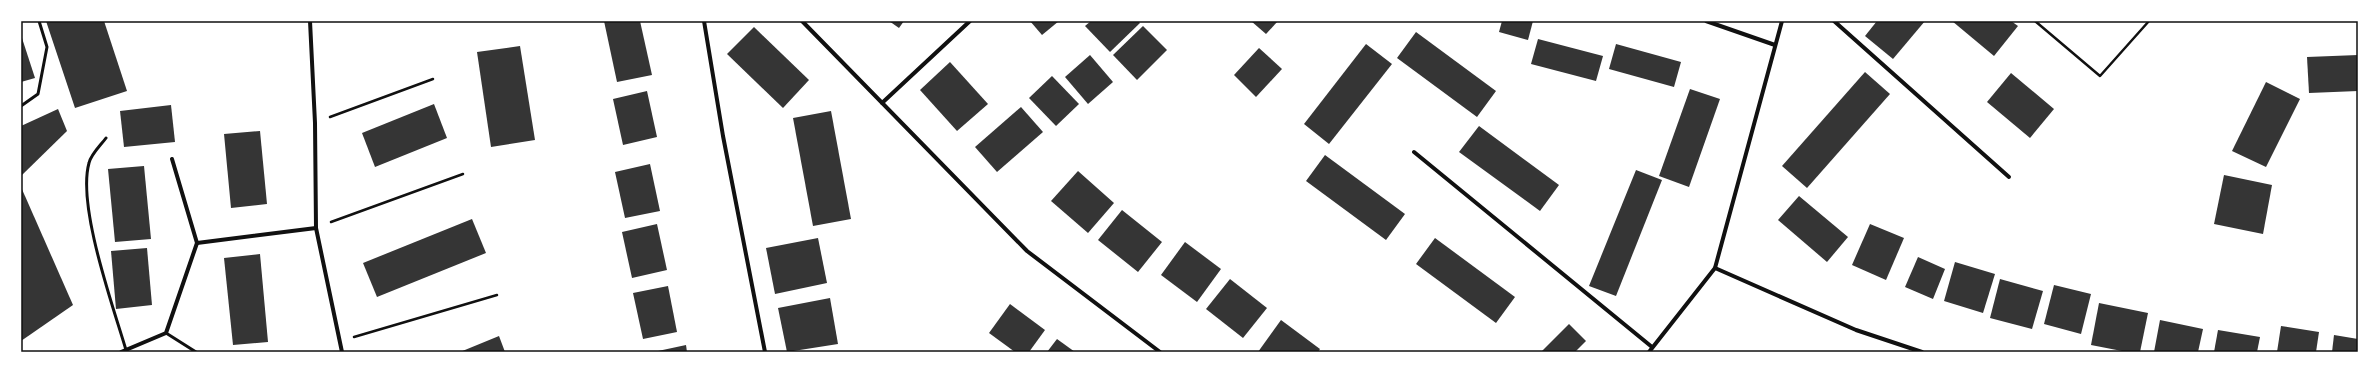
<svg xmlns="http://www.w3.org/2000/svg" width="2379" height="373" font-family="'Roboto Condensed',sans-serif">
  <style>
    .building { fill: #353535 }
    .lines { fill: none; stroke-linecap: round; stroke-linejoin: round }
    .path { stroke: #111; stroke-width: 2.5 }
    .service { stroke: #111; stroke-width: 3 }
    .minor { stroke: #111; stroke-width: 4 }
    .neatline { fill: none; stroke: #111; stroke-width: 1.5 }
  </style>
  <rect width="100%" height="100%" fill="#fff"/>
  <g class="building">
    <polygon points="46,21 104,21 127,91 75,108"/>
    <polygon points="604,21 640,21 652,75 617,82"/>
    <polygon points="889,21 904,21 899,28"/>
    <polygon points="1030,21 1059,21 1042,35"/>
    <polygon points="1091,21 1138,21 1140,23 1110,52 1085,26"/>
    <polygon points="1251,21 1278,21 1266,34"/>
    <polygon points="1502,21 1533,21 1528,40 1499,32"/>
    <polygon points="1877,21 1925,21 1893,59 1865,36"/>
    <polygon points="1952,21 2011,21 2018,26 1994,56"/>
    <polygon points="1143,26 1167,50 1137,80 1113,55"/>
    <polygon points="754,27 809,80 783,108 727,54"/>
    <polygon points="1416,32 1496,91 1477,117 1397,58"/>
    <polygon points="21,35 35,78 21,82"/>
    <polygon points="1538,39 1603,56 1596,81 1531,64"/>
    <polygon points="1366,44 1392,64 1329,144 1304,124"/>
    <polygon points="1616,44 1681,62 1674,87 1609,69"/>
    <polygon points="520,46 535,140 491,147 477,52"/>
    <polygon points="1259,48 1282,69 1256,97 1234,75"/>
    <polygon points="1090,55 1113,82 1088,104 1065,77"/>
    <polygon points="2358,55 2358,91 2309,93 2307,57"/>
    <polygon points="950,62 988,104 957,131 920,90"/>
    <polygon points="1865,72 1890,94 1807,188 1782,166"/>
    <polygon points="2011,73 2054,109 2030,138 1987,102"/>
    <polygon points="1052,76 1079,104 1056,126 1029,98"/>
    <polygon points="2266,82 2300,99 2266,167 2232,151"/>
    <polygon points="1690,89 1720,99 1689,187 1659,176"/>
    <polygon points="647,91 657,137 623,145 613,99"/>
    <polygon points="434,104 447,138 375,167 362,133"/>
    <polygon points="171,105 175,142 124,147 120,111"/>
    <polygon points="1021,107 1043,132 997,172 975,147"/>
    <polygon points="58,109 67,131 21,176 21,126"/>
    <polygon points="831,111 851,219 813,226 793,118"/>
    <polygon points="1479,126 1559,185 1540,211 1459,152"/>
    <polygon points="260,131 267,204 231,208 224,134"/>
    <polygon points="1325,155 1405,214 1386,240 1306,181"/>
    <polygon points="650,164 660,211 625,218 615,172"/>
    <polygon points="144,166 151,239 115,242 108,169"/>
    <polygon points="1636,170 1662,180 1616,296 1589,286"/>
    <polygon points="1078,171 1114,203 1088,233 1051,201"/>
    <polygon points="2224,175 2272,185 2263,234 2214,224"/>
    <polygon points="21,187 73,305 21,341"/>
    <polygon points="1799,196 1848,237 1827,262 1778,220"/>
    <polygon points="1122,210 1162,242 1138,272 1098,240"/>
    <polygon points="472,219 486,253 377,297 363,263"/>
    <polygon points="657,224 667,270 632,278 622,232"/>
    <polygon points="1870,224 1904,238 1886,280 1852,265"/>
    <polygon points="818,238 827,283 775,294 766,248"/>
    <polygon points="1435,238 1515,297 1496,323 1416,264"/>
    <polygon points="1185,242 1221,269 1197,302 1161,275"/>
    <polygon points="147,248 152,305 116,309 111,251"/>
    <polygon points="260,254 268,342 233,345 224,258"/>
    <polygon points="1918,257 1945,269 1933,299 1905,287"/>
    <polygon points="1955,262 1995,274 1983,313 1944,301"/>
    <polygon points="1230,279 1267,308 1243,338 1206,309"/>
    <polygon points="2000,279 2043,291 2032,329 1990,318"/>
    <polygon points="2054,285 2091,294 2081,334 2044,324"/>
    <polygon points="668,286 677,332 643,339 633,293"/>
    <polygon points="830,298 838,344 787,352 778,308"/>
    <polygon points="2099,303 2148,313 2140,352 2127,352 2091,345"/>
    <polygon points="1010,304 1045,330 1029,352 1015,352 989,333"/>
    <polygon points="1281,320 1320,349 1318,352 1258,352"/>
    <polygon points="2160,320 2203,329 2198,352 2154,352"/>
    <polygon points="1569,324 1586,341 1575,352 1541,352"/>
    <polygon points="2281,326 2319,332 2316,352 2277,352"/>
    <polygon points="2218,330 2260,337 2257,352 2214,352"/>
    <polygon points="2334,335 2358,339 2358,352 2332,352"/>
    <polygon points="499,336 505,352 460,352"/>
    <polygon points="1057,339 1075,352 1047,352"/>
    <polygon points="686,345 687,352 658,352 658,351"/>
  </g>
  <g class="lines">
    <g class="path">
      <polyline points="2035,21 2100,76 2149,21"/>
      <polyline points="330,117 433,79"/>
      <polyline points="331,222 463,174"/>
      <polyline points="354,337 497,295"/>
    </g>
    <g class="service">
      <polyline points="21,106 38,94 47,47 39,21"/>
      <path d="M106,138c-5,7 -15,16 -17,25 -12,43 24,143 37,187"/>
      <polyline points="166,333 196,352"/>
    </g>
    <g class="minor">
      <polyline points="310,21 315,123 316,228 342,352"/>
      <polyline points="704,21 723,136 765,352"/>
      <polyline points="802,21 1027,251 1160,352"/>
      <polyline points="1706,21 1775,45"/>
      <polyline points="1834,21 2009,177"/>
      <polyline points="882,103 970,21"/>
      <polyline points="1414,152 1652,347"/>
      <polyline points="197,243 316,228"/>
      <polyline points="1715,268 1856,330 1922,352"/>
      <polyline points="121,352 166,333 197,243 172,159"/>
      <polyline points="1649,352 1715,268 1782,21"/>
    </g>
  </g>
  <rect width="2379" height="373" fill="none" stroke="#ffffff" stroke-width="44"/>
  <rect x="22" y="22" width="2335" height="329" class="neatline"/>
</svg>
